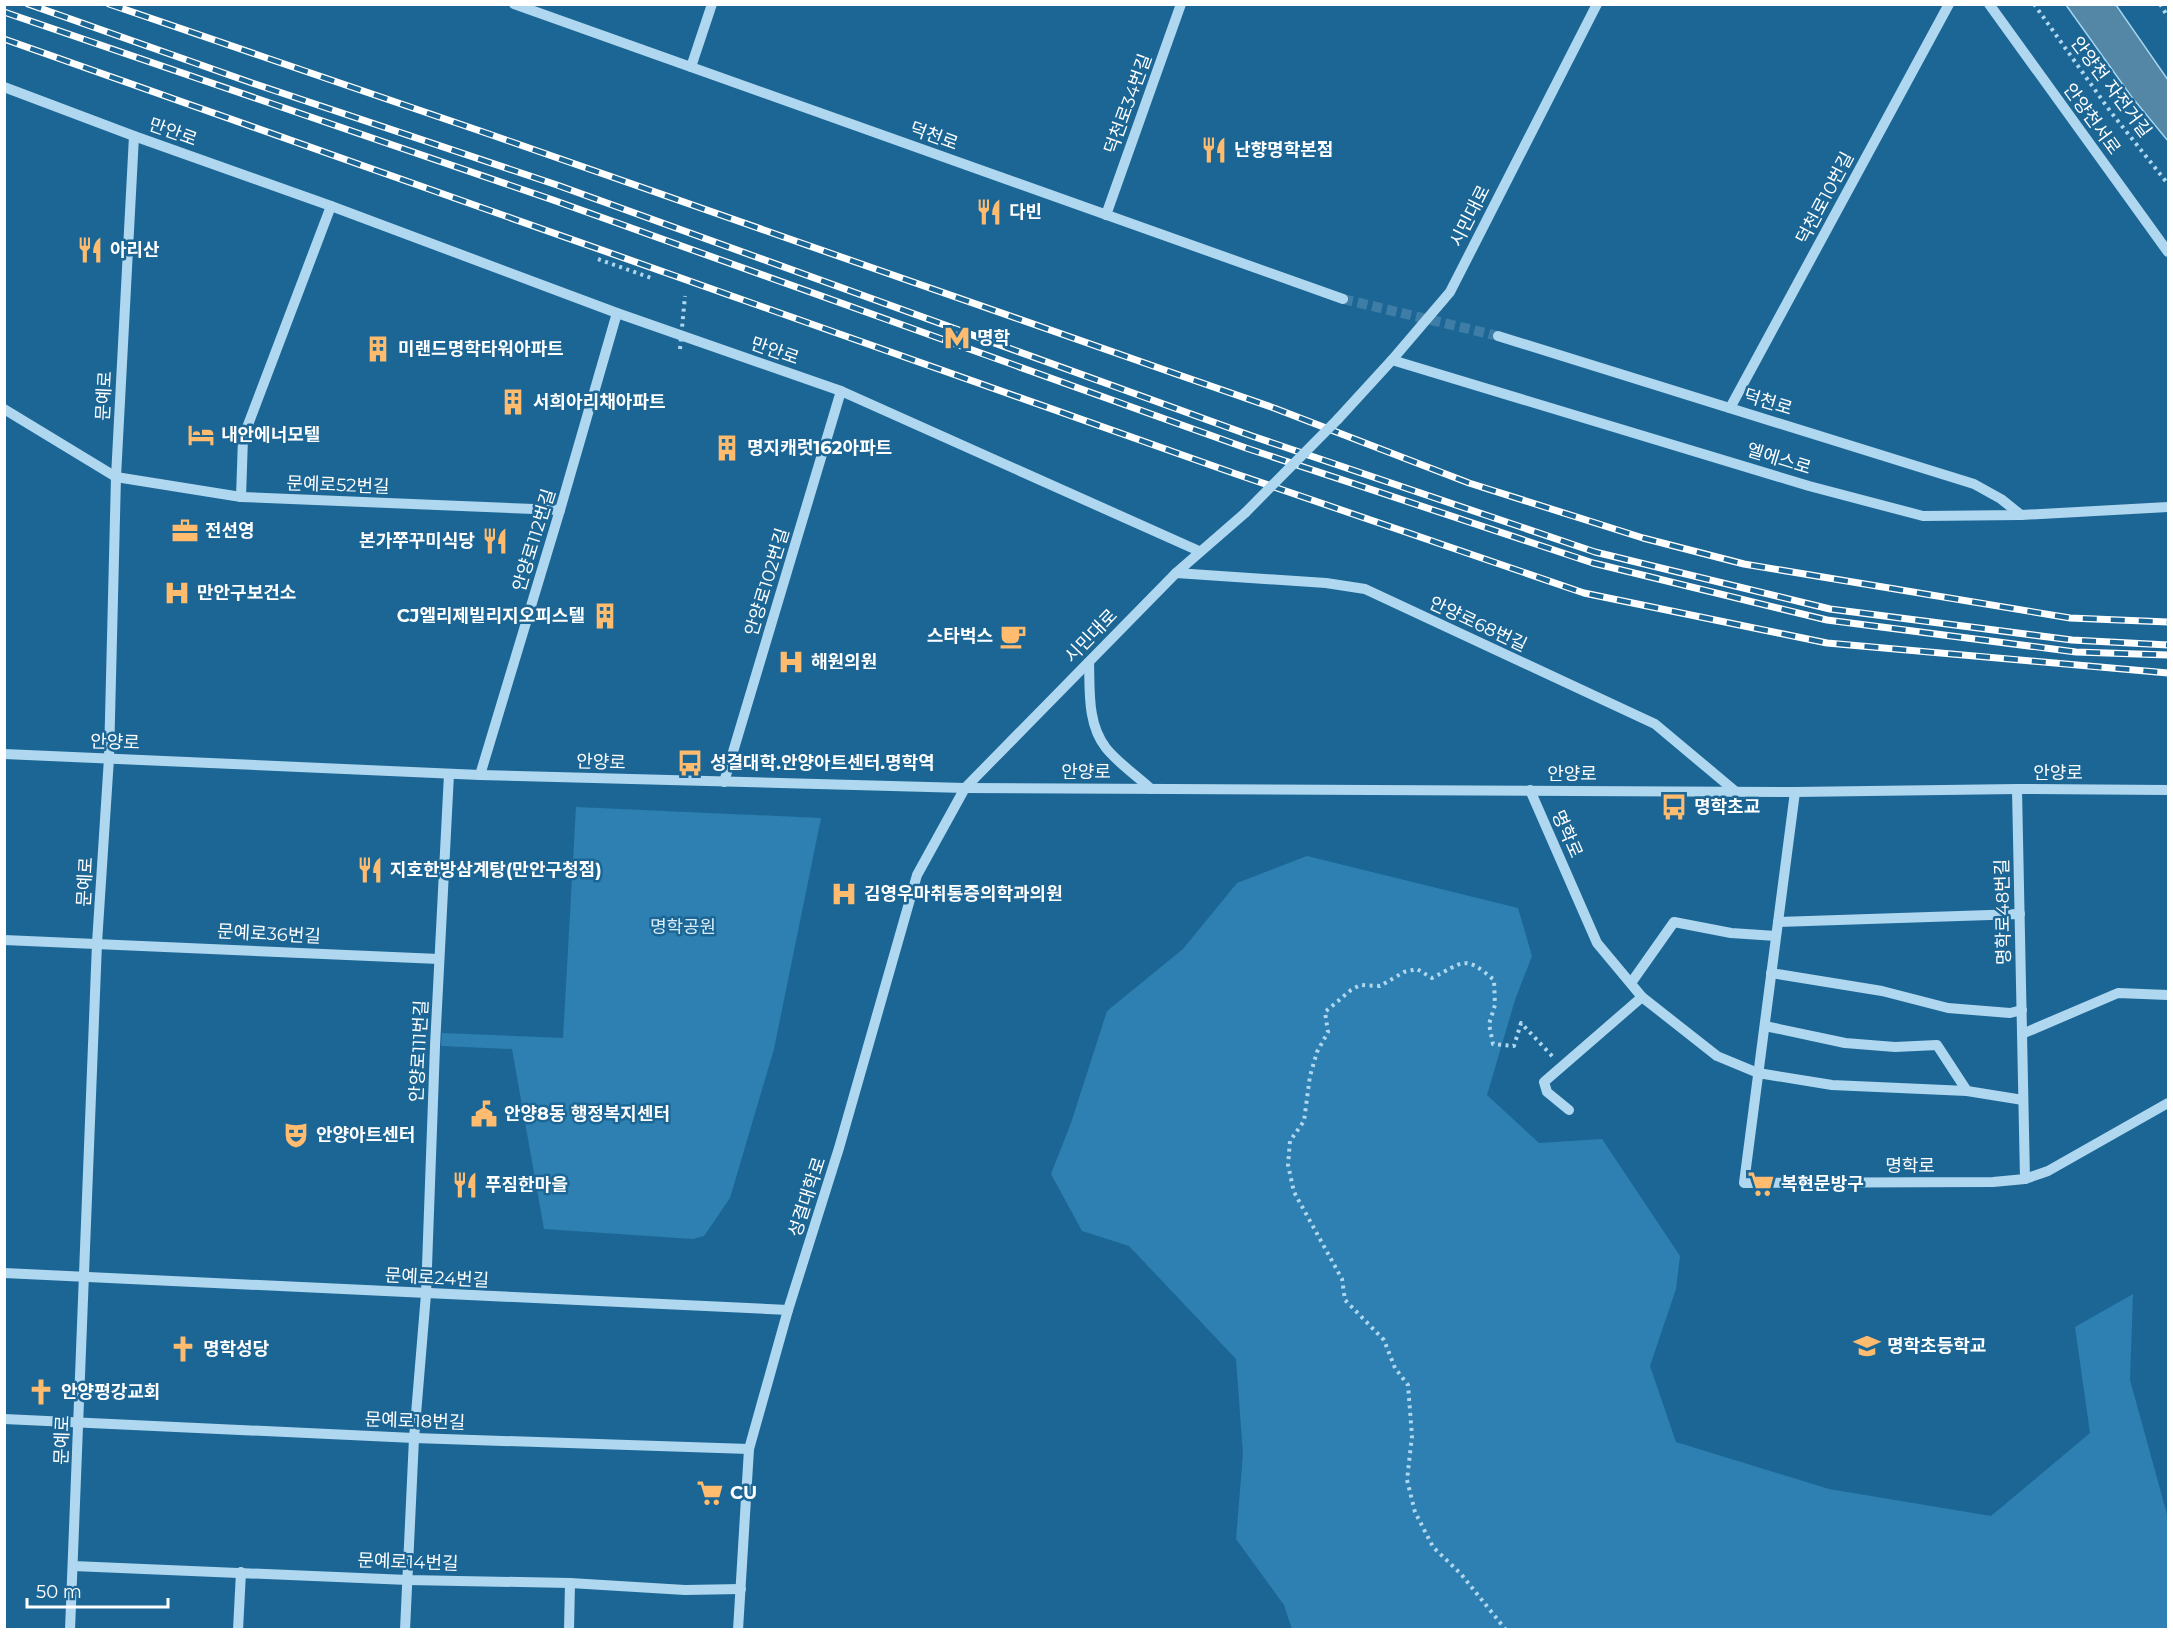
<svg xmlns="http://www.w3.org/2000/svg" width="2173" height="1634" font-family="Montserrat,'Noto Sans KR',sans-serif">
  <style>
    .green { fill: #2d80b1 }
    .water { fill: #5486a5; stroke: #a3d5f1; stroke-width: 1.5 }
    .lines { fill: none; stroke-linecap: round; stroke-linejoin: round }
    .minor-tunnel { stroke: #3e7da5; stroke-width: 10; stroke-dasharray: 10 5; stroke-linecap: butt }
    .path { stroke: #afd7ef; stroke-width: 4; stroke-dasharray: 3 4.5; stroke-linecap: butt }
    .minor { stroke: #afd7ef; stroke-width: 10 }
    .rail-casing { stroke: #fff; stroke-width: 7 }
    .rail { stroke: #1c6695; stroke-width: 4.5; stroke-dasharray: 14; stroke-linecap: butt }
    .path-bridge { stroke: #afd7ef; stroke-width: 4; stroke-dasharray: 3 4.5; stroke-linecap: butt }
    .minor-bridge { stroke: #afd7ef; stroke-width: 10 }
    .labels { text-anchor: middle; dominant-baseline: central; stroke-width: 5; stroke-linejoin: round; paint-order: stroke }
    .street-label { font-size: 18px; fill: #fff; stroke: #1c6695 }
    .poi-label { font-size: 18px; font-weight: bold; fill: #fff; stroke: #1c6695; text-anchor: start }
    .park-label { font-size: 18px; fill: #d6edfb; stroke: #1c6695 }
  </style>
  <rect width="100%" height="100%" fill="#1c6695"/>
  <g class="green">
    <polygon points="576,807 821,818 774,1049 730,1198 704,1236 693,1239 544,1229 512,1049 441,1046 442,1033 563,1038"/>
    <polygon points="1307,856 1518,908 1532,956 1515,1000 1487,1095 1539,1143 1602,1139 1680,1256 1676,1289 1650,1366 1676,1442 1829,1489 1991,1516 2090,1433 2075,1327 2133,1294 2130,1380 2168,1518 2168,1629 1292,1629 1284,1605 1236,1539 1243,1454 1236,1359 1129,1246 1082,1231 1051,1174 1071,1123 1107,1011 1183,949 1237,883"/>
  </g>
  <polygon class="water" points="2066,5 2116,5 2168,80 2168,141 2131,96"/>
  <g class="lines">
    <polyline class="minor-tunnel" points="1343,299 1498,336"/>
    <g class="path">
      <polyline points="2034,4 2110,111 2168,184"/>
      <polyline points="2160,4 2168,17"/>
      <polyline points="598,259 651,278"/>
      <path d="M1506,1630l-45,-56 -28,-27 -18,-35 -8,-32 5,-44 -4,-51 -13,-17 -11,-28 -39,-40 -3,-21 -48,-87 -6,-27 2,-24 14,-20 6,-45 7,-24 11,-20 -3,-20 26,-22 9,-5 20,1 24,-14 13,-3 15,9c32,-16 32,-24 62,2l1,25 -6,19 4,20 21,2 7,-23 33,35"/>
    </g>
    <g class="minor">
      <polyline points="514,4 1343,299"/>
      <polyline points="1989,4 2168,252"/>
      <polyline points="691,67 712,4"/>
      <polyline points="4,87 134,136 331,206 617,313 841,391 1199,551"/>
      <polyline points="1106,215 1181,4"/>
      <polyline points="1498,336 1974,484 2001,499 2021,515"/>
      <polyline points="1392,360 1809,486 1923,516 2021,515 2168,507"/>
      <polyline points="1730,408 1949,4"/>
      <polyline points="4,409 116,477 241,497 560,510"/>
      <polyline points="1338,419 1392,360 1450,292 1597,4"/>
      <polyline points="241,497 243,438 331,206"/>
      <polyline points="1176,573 1326,583 1365,589 1655,724 1735,791"/>
      <path d="M1089,662c1,28 -2,62 17,86 12,15 31,28 45,41"/>
      <polyline points="4,754 480,775 965,788 1795,792 2017,789 2168,790"/>
      <polyline points="480,775 560,510 617,313"/>
      <polyline points="724,782 841,391"/>
      <polyline points="2017,789 2025,1179"/>
      <polyline points="1530,790 1597,943 1642,997 1717,1056 1758,1073 1832,1085 1967,1091 2023,1100"/>
      <polyline points="1795,792 1744,1183 1993,1182 2025,1179 2048,1171 2168,1103"/>
      <polyline points="1778,922 2020,914"/>
      <polyline points="4,940 439,959"/>
      <polyline points="1771,973 1882,991 1948,1008 2010,1013 2022,1010"/>
      <polyline points="1631,983 1674,922 1731,933 1776,936"/>
      <polyline points="1765,1026 1845,1043 1895,1047 1937,1045 1967,1091"/>
      <polyline points="2022,1034 2118,993 2168,995"/>
      <polyline points="1569,1110 1547,1092 1544,1082 1642,997"/>
      <polyline points="4,1273 788,1310"/>
      <polyline points="4,1419 414,1438 749,1449"/>
      <polyline points="73,1566 408,1580 570,1583 685,1590 741,1589"/>
      <polyline points="70,1630 97,943 109,758 116,477 134,136"/>
      <polyline points="238,1630 241,1572"/>
      <polyline points="405,1630 414,1438 426,1294 435,1046 449,774"/>
      <polyline points="569,1630 570,1583"/>
      <polyline points="738,1630 749,1449 788,1310 839,1148 917,875 965,788 1176,573 1245,513"/>
    </g>
    <g class="rail-casing">
      <g id="rail">
        <polyline points="28,4 252,83 557,185 1252,436 1595,552 1830,609 2072,640 2168,645"/>
        <polyline points="109,4 489,134 1179,375 1274,408 1469,483 1643,538 1744,564 2070,618 2168,622"/>
        <polyline points="4,12 553,200 1246,448 1593,563 1827,620 2076,652 2168,655"/>
        <polyline points="4,39 1236,474 1584,593 1827,643 2168,673"/>
      </g>
    </g>
    <use href="#rail" class="rail"/>
    <polyline class="path-bridge" points="680,349 685,296"/>
    <polyline class="minor-bridge" points="1245,513 1338,419"/>
  </g>
  <defs>
    <g id="restaurant-bare" transform="scale(2.07)"><path d="M-5-6h1v4h1v-4h1v4h1v-4h1v5L-1.5 .5V6h-2V.5L-5-1ZM5-6V6H3V1.5H1.5Q1.5-4 5-6Z" fill="#ffbb6e" stroke="#1c6695" stroke-width="2.5" paint-order="stroke"/></g>
    <g id="metro-bare" transform="scale(2.07)"><path d="M-5.5 5V-5H-3L0 0L3-5H5.5V5H3V-.5L0 4L-3-.5V5Z" fill="#ffbb6e" stroke="#1c6695" stroke-width="2.5" paint-order="stroke"/></g>
    <g id="building-bare" transform="scale(2.07)"><path d="M-4-6H4V6H1V3H-1V6H-4ZM-2.5-4.3h1.7v1.8h-1.7ZM.8-4.3h1.7v1.8H.8ZM-2.5-1h1.7V.8h-1.7ZM.8-1h1.7V.8H.8Z" fill="#ffbb6e" stroke="#1c6695" stroke-width="2.5" paint-order="stroke"/></g>
    <g id="hotel-bare" transform="scale(2.07)"><path d="M-6-4.5h1.5V1H6V5H4.5V3h-9V5H-6ZM-4 0a1.8 1.8 0 1 1 3.6 0ZM.5 0V-2.5h3Q6-2.5 6 0Z" fill="#ffbb6e" stroke="#1c6695" stroke-width="2.5" paint-order="stroke"/></g>
    <g id="office-bare" transform="scale(2.07)"><path d="M-6-3h4V-5.5h4V-3h4V5H-6ZM-1-4.5V-3h2v-1.5ZM-6 0V1H6V0Z" fill="#ffbb6e" stroke="#1c6695" stroke-width="2.5" paint-order="stroke"/></g>
    <g id="hospital-bare" transform="scale(2.07)"><path d="M-5-5h3v3.5h4V-5h3V5h-3V1.5h-4V5h-3Z" fill="#ffbb6e" stroke="#1c6695" stroke-width="2.5" paint-order="stroke"/></g>
    <g id="cafe-bare" transform="scale(2.07)"><path d="M-5.5-4.5H6V0H3Q3 3.5 0 3.5H-2.5Q-5.5 3.5-5.5 0ZM3-3.2v2h1.7v-2ZM-6 4.5H4V6H-6Z" fill="#ffbb6e" stroke="#1c6695" stroke-width="2.5" paint-order="stroke"/></g>
    <g id="bus-bare" transform="scale(2.07)"><path d="M-5-6H5V4H4V6H2V4H-2V6H-4V4H-5ZM-3.5-4V0h7V-4ZM-3.5 1.2v1.5H-2V1.2ZM2 1.2v1.5H3.5V1.2Z" fill="#ffbb6e" stroke="#1c6695" stroke-width="2.5" paint-order="stroke"/></g>
    <g id="civic-bare" transform="scale(2.07)"><path d="M-.6-6.5H3V-4.5H.6V-3L4-1V1h2V6H-6V1h2V-1L-.6-3ZM-1.2 2.5V6h2.4V2.5Z" fill="#ffbb6e" stroke="#1c6695" stroke-width="2.5" paint-order="stroke"/></g>
    <g id="theatre-bare" transform="scale(2.07)"><path d="M-5-5.5Q0-4 5-5.5V0Q5 5 0 6Q-5 5-5 0ZM-3.3-2.5H-1v1.5H-3.3ZM1-2.5H3.3v1.5H1ZM-2.8 1Q0 5.5 2.8 1Z" fill="#ffbb6e" stroke="#1c6695" stroke-width="2.5" paint-order="stroke"/></g>
    <g id="supermarket-bare" transform="scale(2.07)"><path d="M-6-5.5h2.5l.6 2H6L4.5 2H-2.5L-4.4-4H-6ZM-1.5 3.2a1.3 1.3 0 1 0 .1 0ZM3 3.2a1.3 1.3 0 1 0 .1 0Z" fill="#ffbb6e" stroke="#1c6695" stroke-width="2.5" paint-order="stroke"/></g>
    <g id="school-bare" transform="scale(2.07)"><path d="M0-5L7-2L0 1L-7-2ZM-4 1L0 2.5L4 1V4Q0 6-4 4Z" fill="#ffbb6e" stroke="#1c6695" stroke-width="2.5" paint-order="stroke"/></g>
    <g id="church-bare" transform="scale(2.07)"><path d="M-1.2-6h2.4v3.5h3.3v2.4h-3.3V6h-2.4V-.1h-3.3v-2.4h3.3Z" fill="#ffbb6e" stroke="#1c6695" stroke-width="2.5" paint-order="stroke"/></g>
  </defs>
  <g fill-rule="evenodd">
    <use href="#restaurant-bare" x="1214" y="150"/>
    <use href="#restaurant-bare" x="989" y="212"/>
    <use href="#restaurant-bare" x="90" y="250"/>
    <use href="#metro-bare" x="957" y="338"/>
    <use href="#building-bare" x="378" y="349"/>
    <use href="#building-bare" x="513" y="402"/>
    <use href="#hotel-bare" x="201" y="435"/>
    <use href="#building-bare" x="727" y="448"/>
    <use href="#office-bare" x="185" y="531"/>
    <use href="#restaurant-bare" x="495" y="541"/>
    <use href="#hospital-bare" x="177" y="593"/>
    <use href="#building-bare" x="605" y="616"/>
    <use href="#cafe-bare" x="1013" y="636"/>
    <use href="#hospital-bare" x="791" y="662"/>
    <use href="#bus-bare" x="690" y="763"/>
    <use href="#bus-bare" x="1674" y="807"/>
    <use href="#restaurant-bare" x="370" y="870"/>
    <use href="#hospital-bare" x="844" y="894"/>
    <use href="#civic-bare" x="484" y="1114"/>
    <use href="#theatre-bare" x="296" y="1135"/>
    <use href="#supermarket-bare" x="1761" y="1184"/>
    <use href="#restaurant-bare" x="465" y="1185"/>
    <use href="#school-bare" x="1867" y="1346"/>
    <use href="#church-bare" x="183" y="1349"/>
    <use href="#church-bare" x="41" y="1392"/>
    <use href="#supermarket-bare" x="710" y="1493"/>
  </g>
  <g class="labels">
    <g class="street-label">
      <text transform="translate(2111 87) rotate(53)">안양천 자전거길</text>
      <text transform="translate(1128 104) rotate(-70)">덕천로34번길</text>
      <text transform="translate(2092 119) rotate(54)">안양천서로</text>
      <text transform="translate(173 132) rotate(20)">만안로</text>
      <text transform="translate(934 136) rotate(20)">덕천로</text>
      <text transform="translate(1825 198) rotate(-62)">덕천로10번길</text>
      <text transform="translate(1470 216) rotate(-63)">시민대로</text>
      <text transform="translate(775 351) rotate(19)">만안로</text>
      <text transform="translate(104 396) rotate(-87)">문예로</text>
      <text transform="translate(1768 402) rotate(17)">덕천로</text>
      <text transform="translate(1779 459) rotate(17)">엘에스로</text>
      <text transform="translate(338 485) rotate(2)">문예로52번길</text>
      <text transform="translate(534 540) rotate(-73)">안양로112번길</text>
      <text transform="translate(767 582) rotate(-73)">안양로102번길</text>
      <text transform="translate(1478 624) rotate(25)">안양로68번길</text>
      <text transform="translate(1091 636) rotate(-46)">시민대로</text>
      <text transform="translate(115 742) rotate(2)">안양로</text>
      <text transform="translate(601 762) rotate(2)">안양로</text>
      <text x="1086" y="772">안양로</text>
      <text x="2058" y="773">안양로</text>
      <text x="1572" y="774">안양로</text>
      <text transform="translate(1567 834) rotate(66)">명학로</text>
      <text transform="translate(85 882) rotate(-87)">문예로</text>
      <text transform="translate(2003 912) rotate(-91)">명학로48번길</text>
      <text transform="translate(269 934) rotate(3)">문예로36번길</text>
      <text transform="translate(419 1051) rotate(-87)">안양로111번길</text>
      <text x="1910" y="1166">명학로</text>
      <text transform="translate(807 1197) rotate(-72)">성결대학로</text>
      <text transform="translate(437 1278) rotate(3)">문예로24번길</text>
      <text transform="translate(415 1421) rotate(2)">문예로18번길</text>
      <text transform="translate(62 1440) rotate(-88)">문예로</text>
      <text transform="translate(408 1562) rotate(2)">문예로14번길</text>
    </g>
    <g class="poi-label">
      <text x="1234" y="150">난향명학본점</text>
      <text x="1009" y="212">다빈</text>
      <text x="110" y="250">아리산</text>
      <text x="977" y="338">명학</text>
      <text x="398" y="349">미랜드명학타워아파트</text>
      <text x="533" y="402">서희아리채아파트</text>
      <text x="221" y="435">내안에너모텔</text>
      <text x="747" y="448">명지캐럿162아파트</text>
      <text x="205" y="531">전선영</text>
      <text x="475" y="541" text-anchor="end">본가쭈꾸미식당</text>
      <text x="197" y="593">만안구보건소</text>
      <text x="585" y="616" text-anchor="end">CJ엘리제빌리지오피스텔</text>
      <text x="993" y="636" text-anchor="end">스타벅스</text>
      <text x="811" y="662">해원의원</text>
      <text x="710" y="763">성결대학.안양아트센터.명학역</text>
      <text x="1694" y="807">명학초교</text>
      <text x="390" y="870">지호한방삼계탕(만안구청점)</text>
      <text x="864" y="894">김영우마취통증의학과의원</text>
      <text x="504" y="1114">안양8동 행정복지센터</text>
      <text x="316" y="1135">안양아트센터</text>
      <text x="1781" y="1184">복현문방구</text>
      <text x="485" y="1185">푸짐한마을</text>
      <text x="1887" y="1346">명학초등학교</text>
      <text x="203" y="1349">명학성당</text>
      <text x="61" y="1392">안양평강교회</text>
      <text x="730" y="1493">CU</text>
    </g>
    <g class="park-label">
      <text x="683" y="927">명학공원</text>
    </g>
  </g>
  <rect width="2173" height="1634" fill="none" stroke="#ffffff" stroke-width="12"/>
  <path d="M27 1598v9h141v-9" fill="none" stroke="#ffffff" stroke-width="3"/>
  <text x="36" y="1598" font-size="18" fill="#ffffff" stroke="#1c6695" stroke-width="4.5" paint-order="stroke">50 m</text>
</svg>
